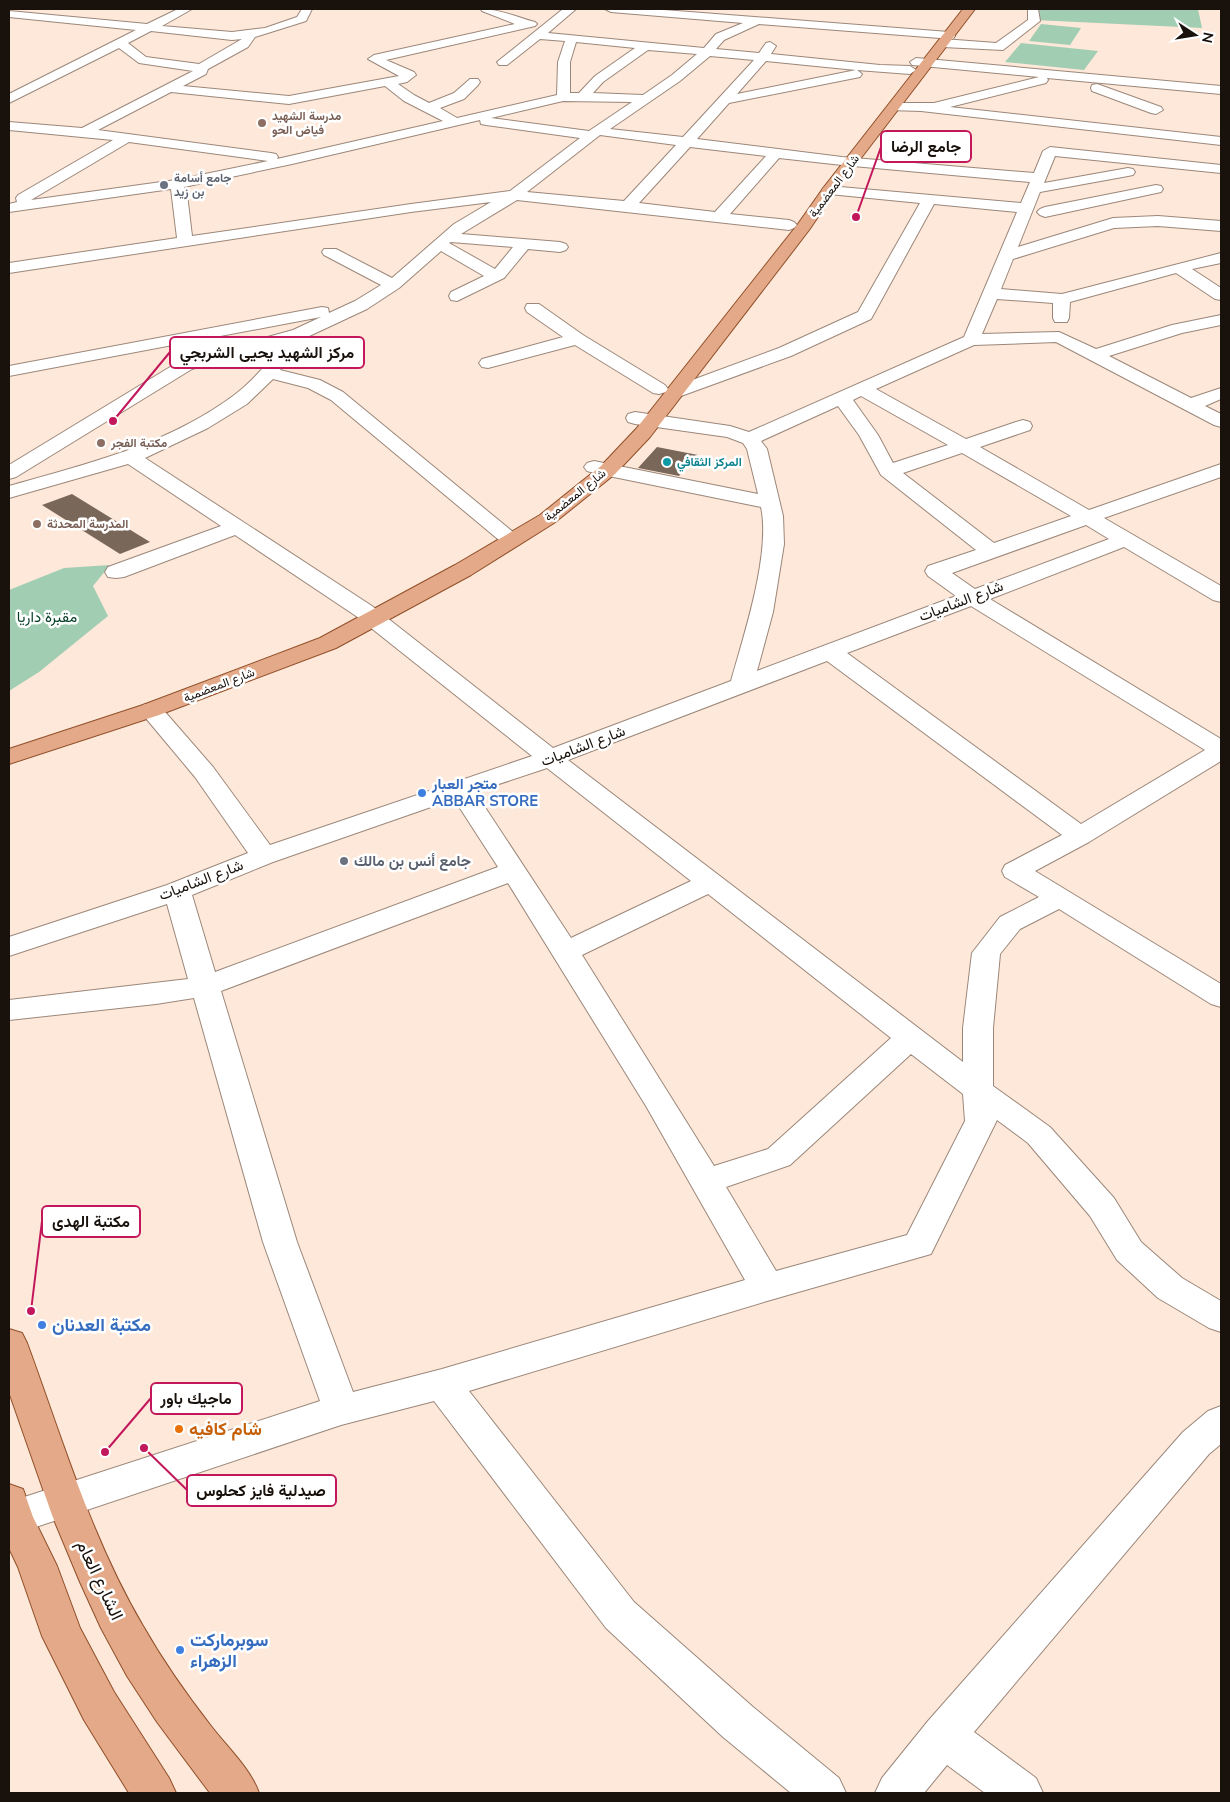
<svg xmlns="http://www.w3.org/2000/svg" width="1230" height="1802" font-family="'Nunito Sans',Vazirmatn,sans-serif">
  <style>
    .green { fill: #a1cdb3 }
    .building { fill: #79675a }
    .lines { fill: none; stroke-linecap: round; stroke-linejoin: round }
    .minor-casing { stroke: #9b877a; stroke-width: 2 }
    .major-casing { stroke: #904f29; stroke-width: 2 }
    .minor { fill: #fff; fill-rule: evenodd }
    .major { fill: #e3a988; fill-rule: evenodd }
    .education-dot { fill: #8d6e63; stroke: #fff; stroke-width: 2 }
    .worship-dot { fill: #6b7280; stroke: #fff; stroke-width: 2 }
    .culture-dot { fill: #0f9aa8; stroke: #fff; stroke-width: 2 }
    .shop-dot { fill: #3f7fe0; stroke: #fff; stroke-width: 2 }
    .food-dot { fill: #e8710a; stroke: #fff; stroke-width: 2 }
    .labels { text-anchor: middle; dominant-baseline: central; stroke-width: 5; stroke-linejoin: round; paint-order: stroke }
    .far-education-label { font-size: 12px; font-weight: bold; fill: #785e54; stroke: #fff; text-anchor: start }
    .far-worship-label { font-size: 12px; font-weight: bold; fill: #5b616d; stroke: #fff; text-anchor: start }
    .far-street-label { font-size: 12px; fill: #18110c; stroke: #fff }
    .far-culture-label { font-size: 12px; font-weight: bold; fill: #0d838f; stroke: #fff; text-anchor: start }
    .street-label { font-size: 15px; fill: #18110c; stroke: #fff }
    .park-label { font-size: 15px; fill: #043d25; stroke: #fff }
    .shop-label { font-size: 15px; font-weight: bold; fill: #366cbe; stroke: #fff; text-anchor: start }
    .worship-label { font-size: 15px; font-weight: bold; fill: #5b616d; stroke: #fff; text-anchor: start }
    .near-shop-label { font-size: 18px; font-weight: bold; fill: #366cbe; stroke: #fff; text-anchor: start }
    .near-food-label { font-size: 18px; font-weight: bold; fill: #c56008; stroke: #fff; text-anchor: start }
    .near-street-label { font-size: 18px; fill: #18110c; stroke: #fff }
    .leader { fill: none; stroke: #c2185b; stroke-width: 2 }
    .callout-dot { fill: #c2185b; stroke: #fff; stroke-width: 2 }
    .callout { fill: #fff; stroke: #c2185b; stroke-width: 2 }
    .callout-label { font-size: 16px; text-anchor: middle; font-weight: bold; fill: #18110c }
  </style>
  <rect width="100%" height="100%" fill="#fee8d9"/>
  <g class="green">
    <polygon points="1036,9 1198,9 1202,28 1035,20"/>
    <polygon points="1041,24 1081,28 1070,45 1029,41"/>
    <polygon points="1021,43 1098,51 1084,70 1005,62"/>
    <polygon points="110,565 93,586 108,616 39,672 9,691 9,590 64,568"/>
  </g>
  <g class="building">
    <polygon points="657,447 698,455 679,476 638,468"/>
    <polygon points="72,494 150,542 120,554 42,505"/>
  </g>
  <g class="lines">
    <g class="minor-casing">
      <g id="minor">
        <path d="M178,9h14l-30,17 70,6 33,-4 32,-11 5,-8h10l-6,12 -51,16 -7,10 -40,22 -2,5 -23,12 106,10 110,-20 -31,-17 6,-4 141,-31 -33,-13 -1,-2c18,0 36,8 54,13l2,2 -2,2 -149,34 28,12 2,3 -9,7 -9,2 16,11 15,8 25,-10 16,-14h8l2,3 -2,3 -14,14 -24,9 17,10 100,-23 1,-33 7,-21 -25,-2 -33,26h-8l-2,-3 66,-53h13l-28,24 156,15 12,-14 27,-11 -132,-11 -6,-3h46l298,23 4,1 2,3 -2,3 -194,-15 -35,16 -8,9 43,4 7,-10 4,-1 6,4 -5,8 109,11 30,1 6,4 -6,4 -53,-4 5,4 -2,3 -131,26 -32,36 145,18 192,16 9,-22 7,-4 171,18v8l-166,-17 -11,27 84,-15 5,1 2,3 -2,3 -5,1 -88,16 -22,55 95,-29 45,-2 63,5v10l-63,-5 -44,2 -101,31 -12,30 61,5 159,-41v10l-29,6 29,19v12l-6,-1 -39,-26 -106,29 -1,16 -2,4h-12l-2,-4v-15l-56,-4 -15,35 77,-2 37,17 76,-24 49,-10v10l-39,8 -73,23 82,42 30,-10v11l-16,7 16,8v13l-7,-2 -158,-83 -82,3 -98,44 90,50 50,-17 7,-2 7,2 2,4 -2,4 -50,17 109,63 132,-46v13l-117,41 117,68v16l-8,-2 -89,-53 -134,52 231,140v22l-132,81 -54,29 186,113v23l-10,-3 -152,-95 -39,20 -20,25 -7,74v58l57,41 64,71 27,44 41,36 39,23v31l-12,-4 -51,-30 -41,-38 -27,-44 -62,-73 -31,-23 -66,134 -164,47 -298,90 165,211 119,105 86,71 7,15h-55l-68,-56 -117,-109 -172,-227 -93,24 -332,111v-34l311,-101 -57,-159 -69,-244 -38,6 -147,16v-20l179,-21 -21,-75 -158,52v-19l158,-52 81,-32 -53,-76 -56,-67 4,-5 8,-2 8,2 54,62 57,78 262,-89 -176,-140 -121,-81 -111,42 -8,1 -8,-1 -3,-5 3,-5 113,-41 -93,-62 -119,34v-12c77,-22 158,-41 224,-90 19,-14 35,-33 49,-52l-90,25 -176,108 -7,2v-14l171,-104 113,-31 28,-13 -312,59v-10l313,-59 6,1 1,5 26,-12 26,-16 -57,-30 -2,-3 2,-3h12l56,29 62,-54 37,-22 -80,10 -402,61v-10l168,-25 -6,-49 -162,23v-8l8,-2 -1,-4 2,-3 95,-55 -104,-10v-8l73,6 111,-57 -54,-8 -20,-15 -110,55v-9l127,-64 -127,-13v-6l138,13zM151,31l81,9 10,-1 -43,25 -53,-7 -18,-14zM576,42l59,6 -40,28 -16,17h-9v-31zM648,50l49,4 -25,21 -29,20 -50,-2 10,-11zM710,56l44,4 -71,77 -73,-8 70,-48zM766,61l90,9 -119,24zM385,86l19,15 39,20 -166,38 1,-2 -2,-3 -5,-1 -173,-23 73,-38 118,12zM563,101l69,1 -43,29 -98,-13zM480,120l1,4 5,1 94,13 -70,53 -99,13 -219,32 -5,-42 -3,-7 108,-23zM600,135l76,10 -52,56 -97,-9zM129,142l139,19 -92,19 -145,20zM690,147l76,9 -51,56 -76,-9zM779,158l63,7 188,17 -9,21 -192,-17 -5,1 -2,3 2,3 5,1 91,9 -62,109 -79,36 -111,41 -3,-4 -82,-50 -44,-31h-12l-2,4 2,4 36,25 -81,22 -3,4 3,4 6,1 87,-23 78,48 6,1 7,-2 3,4 6,1 6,-1 110,-40 80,-37 63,-115 83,8 -53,125 -215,95 -19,-6 -95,-14 -7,2 -2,4 2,4 7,2 92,13 16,6 4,6 11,45 -164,-33 -7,2 -3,4 3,4 7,2 167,34c10,46 -17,128 -30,174l-178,67 -181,-142 -227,-148 63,-30 39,-24 26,-25 35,9 23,12 168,140 7,2 7,-2 3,-4 -3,-4 -170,-140 -23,-12 -40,-10 25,-32 62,-29 32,-21 42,-37 43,25 -33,16 -2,4 2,4 6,1 47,-23 24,-29 32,3 6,-2 2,-3 -2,-3 -6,-2 -99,-8 56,-34 272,30 5,-2 3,-3 -3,-3 -5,-2 -59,-6zM451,242l62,5 -18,22 -46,-26zM861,396l87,49 -55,18 -15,-28 -25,-35zM838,406l21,29 22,40 95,75 -48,16 -3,5 3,5 28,20 -199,75 16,-59 11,-68 -1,-28 -16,-67 -6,-8zM962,453l109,63 -77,27 -91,-70zM1086,525l23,14 -134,50 -23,-16zM971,606l234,144 -124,74 -234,-171zM827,661l235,174 -57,30 -3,6 3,6 34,20 -39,20 -28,36 -9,75v34l-395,-302zM547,768l144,113 -120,57 -96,-146zM454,799l44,68 -283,105 -23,-77 81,-33zM508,883l138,223 99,174 -303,89 -89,23 -56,-150 -76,-251zM708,894l183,144 -123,111 -54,17 -132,-211zM911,1054l52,40 2,27 -58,114 -131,36 -50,-84 64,-22z"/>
        <polygon points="1028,9 1038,9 1040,21 1003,50 943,47 937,43 943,39 996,43 1028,20"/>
        <polygon points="916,58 1221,86 1221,94 1047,78 1048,80 1046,83 950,107 1221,137 1221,145 921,111 889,110 887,107 894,103 934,103 1039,77 912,65 910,62"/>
        <polygon points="1097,84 1161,107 1163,110 1156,114 1151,113 1092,91 1091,88 1092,85"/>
        <polygon points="1156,185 1161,186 1163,189 1161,192 1045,217 1040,215 1037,212 1040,209 1045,207"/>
        <polygon points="1221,1406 1221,1444 1209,1454 974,1732 1036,1778 1043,1793 985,1793 947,1765 924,1793 875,1793 882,1778 928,1721 1183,1432 1208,1411"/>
      </g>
    </g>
    <g class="major-casing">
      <g id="major">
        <polygon points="963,9 975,9 835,192 809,230 650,437 615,474 554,523 471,575 336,648 159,715 9,764 9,749 143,705 320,638 455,565 540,515 601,466 636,429 798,224 824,187"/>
        <path d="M9,1329l13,4 5,10c35,95 64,195 116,283 20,35 43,68 68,100 16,21 39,42 48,67h-49l-53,-71 -30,-46 -26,-48 -21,-46 -28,-67 -43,-123z"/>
        <polygon points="9,1484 23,1489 33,1517 57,1566 80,1628 114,1692 169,1778 176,1793 129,1793 84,1720 42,1636 18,1567 9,1548"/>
      </g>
    </g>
    <use href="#minor" class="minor"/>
    <use href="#major" class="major"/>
  </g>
  <g class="education-dot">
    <circle cx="262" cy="123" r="5"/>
    <circle cx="101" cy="443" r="5"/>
    <circle cx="37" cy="524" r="5"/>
  </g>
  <g class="worship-dot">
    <circle cx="164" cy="185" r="5"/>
    <circle cx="344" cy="861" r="5"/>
  </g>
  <circle class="culture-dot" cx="667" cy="462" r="5"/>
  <g class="shop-dot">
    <circle cx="422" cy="793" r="5"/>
    <circle cx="42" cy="1325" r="5"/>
    <circle cx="180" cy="1650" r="5"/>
  </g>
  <circle class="food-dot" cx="179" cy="1429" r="5"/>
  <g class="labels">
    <g class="far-education-label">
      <text x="272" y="116">مدرسة الشهيد<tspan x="272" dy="14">فياض الحو</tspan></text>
      <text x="111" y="443">مكتبة الفجر</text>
      <text x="47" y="524">المدرسة المحدثة</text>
    </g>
    <g class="far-worship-label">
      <text x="174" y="178">جامع أسامة<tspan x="174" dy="14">بن زيد</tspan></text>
    </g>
    <g class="far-street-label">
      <text transform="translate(834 186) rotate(-53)">شارع المعضمية</text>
      <text transform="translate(575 495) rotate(-39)">شارع المعضمية</text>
      <text transform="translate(219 685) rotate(-21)">شارع المعضمية</text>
    </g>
    <g class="far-culture-label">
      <text x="677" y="462">المركز الثقافي</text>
    </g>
    <g class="street-label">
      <text transform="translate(961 601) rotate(-21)">شارع الشاميات</text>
      <text transform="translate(583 746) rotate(-21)">شارع الشاميات</text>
      <text transform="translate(201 880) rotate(-21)">شارع الشاميات</text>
    </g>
    <g class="park-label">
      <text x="47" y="617">مقبرة داريا</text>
    </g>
    <g class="shop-label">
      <text x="432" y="784">متجر العبار<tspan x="432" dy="17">ABBAR STORE</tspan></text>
    </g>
    <g class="worship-label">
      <text x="354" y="861">جامع أنس بن مالك</text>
    </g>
    <g class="near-shop-label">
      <text x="52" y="1325">مكتبة العدنان</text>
      <text x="190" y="1640">سوبرماركت<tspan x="190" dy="21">الزهراء</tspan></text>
    </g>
    <g class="near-food-label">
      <text x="189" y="1429">شام كافيه</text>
    </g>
    <g class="near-street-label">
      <text transform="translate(100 1580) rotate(65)">الشارع العام</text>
    </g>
  </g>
  <path class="leader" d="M856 217L881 147M113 421L170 352M31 1311L42 1221M105 1452L151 1398M144 1448L187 1490"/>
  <g class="callout-dot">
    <circle cx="856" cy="217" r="5"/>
    <circle cx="113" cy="421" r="5"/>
    <circle cx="31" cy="1311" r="5"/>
    <circle cx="105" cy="1452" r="5"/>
    <circle cx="144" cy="1448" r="5"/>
  </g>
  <g class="callout">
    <rect x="881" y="131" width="90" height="31" rx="5"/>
    <rect x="170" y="337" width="194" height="31" rx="5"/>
    <rect x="42" y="1206" width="98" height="31" rx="5"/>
    <rect x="151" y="1383" width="91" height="31" rx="5"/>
    <rect x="187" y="1475" width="149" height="31" rx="5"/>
  </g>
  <g class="callout-label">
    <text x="926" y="152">جامع الرضا</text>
    <text x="267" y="358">مركز الشهيد يحيى الشربجي</text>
    <text x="91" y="1227">مكتبة الهدى</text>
    <text x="196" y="1404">ماجيك باور</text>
    <text x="261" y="1496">صيدلية فايز كحلوس</text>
  </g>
  <rect width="1230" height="1802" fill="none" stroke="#18110c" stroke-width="20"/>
  <g transform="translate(1195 35) rotate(102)" stroke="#ffffff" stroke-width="4" paint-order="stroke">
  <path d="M0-4L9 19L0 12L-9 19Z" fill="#18110c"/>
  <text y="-8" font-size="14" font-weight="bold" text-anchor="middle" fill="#18110c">N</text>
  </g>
</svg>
